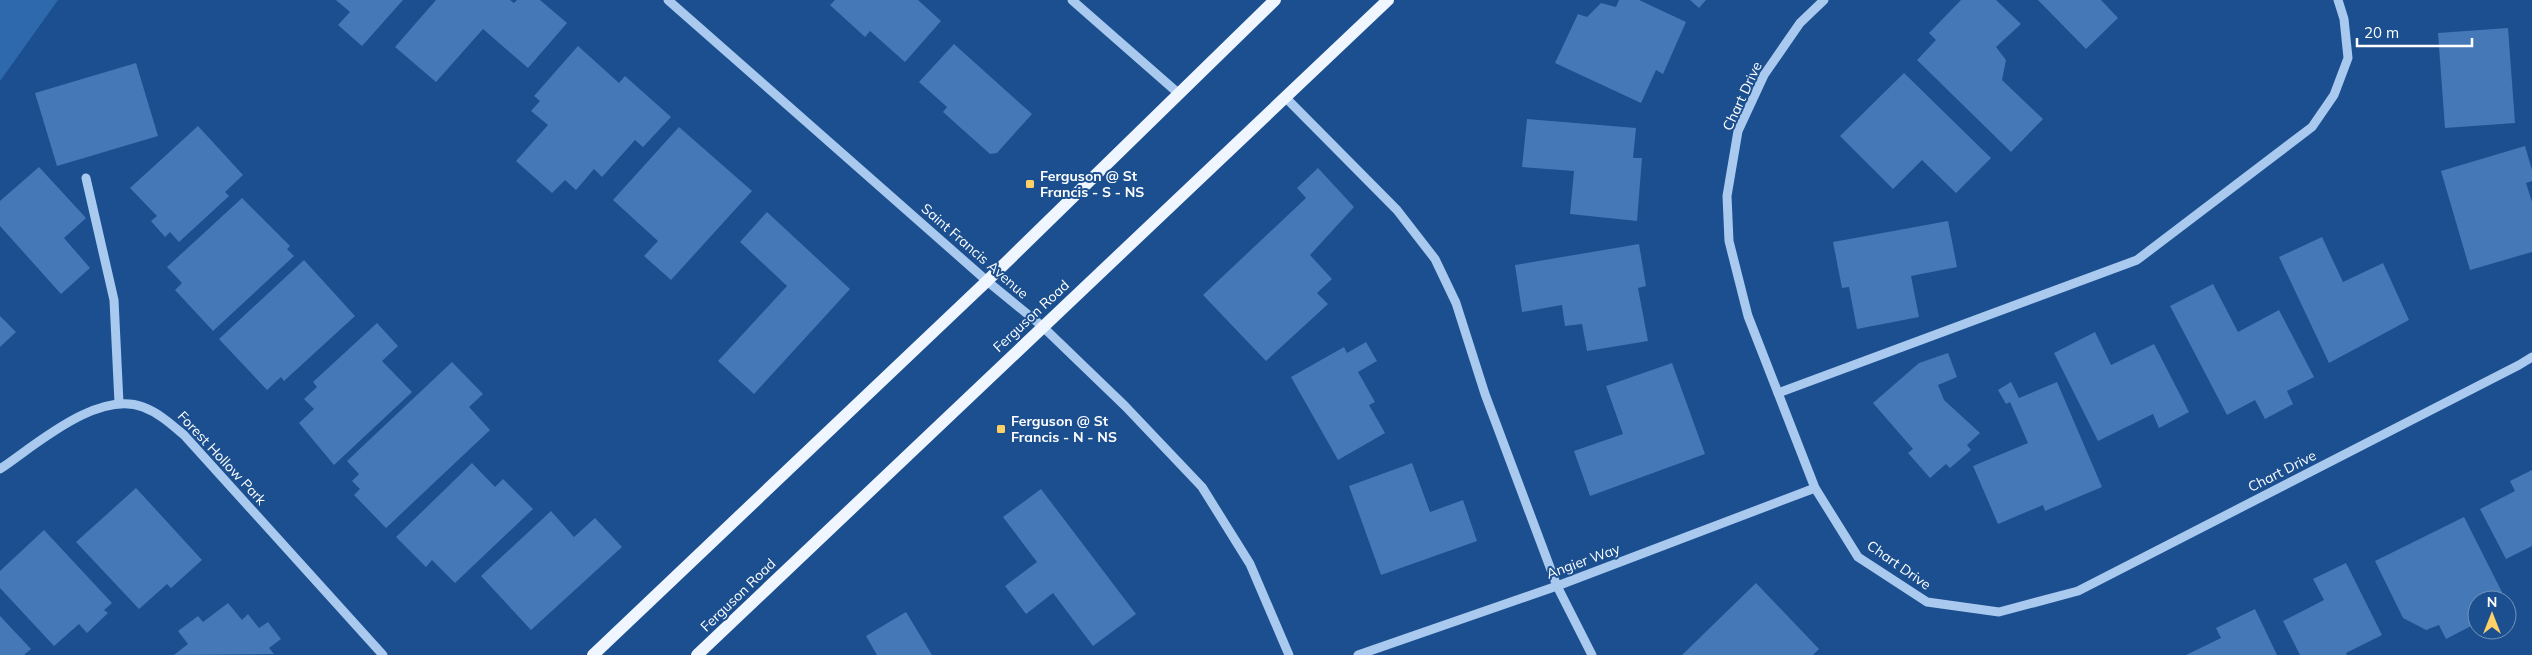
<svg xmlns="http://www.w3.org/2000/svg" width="2532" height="655" font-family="Mulish,sans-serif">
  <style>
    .green { fill: #2e69ad }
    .building { fill: #4478b7 }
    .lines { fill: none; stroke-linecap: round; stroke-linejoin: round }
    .minor { stroke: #a9c9ee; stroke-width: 9 }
    .major { stroke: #f0f6ff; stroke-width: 12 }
    .poi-dot { fill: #ffd166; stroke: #1b4f8f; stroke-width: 2 }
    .labels { text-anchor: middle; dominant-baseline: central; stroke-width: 4; stroke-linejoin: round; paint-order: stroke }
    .street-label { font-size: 14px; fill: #fff; stroke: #1b4f8f }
    .poi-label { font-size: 14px; font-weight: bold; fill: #fff; stroke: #1b4f8f; text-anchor: start }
  </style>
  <rect width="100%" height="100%" fill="#1b4f8f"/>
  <polygon class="green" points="0,0 58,0 0,81"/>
  <g class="building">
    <polygon points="336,0 403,0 362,46 338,25 350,12"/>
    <polygon points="436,0 510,0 514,3 517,0 540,0 567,23 528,68 483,29 436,82 395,47"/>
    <polygon points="835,0 918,0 941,21 905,62 870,31 865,37 830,5"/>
    <polygon points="1619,0 1639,0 1686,22 1663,74 1656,70 1641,103 1555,63 1578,14 1587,17 1601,3 1616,7"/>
    <polygon points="1690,0 1706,0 1699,8"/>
    <polygon points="1961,0 1996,0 2021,24 1996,47 2006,60 2002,80 2043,119 2011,152 1917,60 1936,40 1929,33"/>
    <polygon points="2038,0 2101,0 2118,18 2086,49"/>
    <polygon points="2508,28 2515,123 2445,128 2438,33"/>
    <polygon points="954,44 1032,114 997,153 990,154 943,112 947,107 919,82"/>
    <polygon points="578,46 619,83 625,76 671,117 643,147 635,140 602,177 594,169 576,190 565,180 552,193 516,161 548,125 531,111 540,101 534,96"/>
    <polygon points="136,63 158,136 57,166 35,93"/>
    <polygon points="1904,73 1991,158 1956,193 1922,160 1893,189 1840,136"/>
    <polygon points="1527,119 1636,128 1633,158 1642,158 1637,221 1570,214 1574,171 1522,167"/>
    <polygon points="198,126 243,175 225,192 229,196 179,242 170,232 165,237 151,221 157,216 130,188"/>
    <polygon points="679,127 752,191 671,280 644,256 658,241 613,200"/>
    <polygon points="2525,146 2532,170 2532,181 2526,183 2532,202 2532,252 2470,270 2441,171"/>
    <polygon points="39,167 86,218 64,238 90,268 61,294 0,226 0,201"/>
    <polygon points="1318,168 1354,207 1310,255 1332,279 1317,293 1328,304 1266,361 1203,295 1306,198 1297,188"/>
    <polygon points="242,198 290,246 287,249 294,256 213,331 175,290 182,283 167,267"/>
    <polygon points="767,212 850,289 754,394 718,361 787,286 740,242"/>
    <polygon points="1948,221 1957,267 1911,276 1919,317 1857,329 1849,287 1842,288 1833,242"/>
    <polygon points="2322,237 2343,282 2383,263 2409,320 2329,363 2279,257"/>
    <polygon points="1639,244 1646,286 1638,288 1648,341 1587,351 1582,324 1565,326 1562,305 1522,312 1515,265"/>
    <polygon points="304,260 355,316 284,381 281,377 267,390 219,339"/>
    <polygon points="2213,284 2238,332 2279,310 2314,377 2287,391 2293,404 2265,419 2255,400 2227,415 2170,306"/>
    <polygon points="0,316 16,332 0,347"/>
    <polygon points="377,323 398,346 382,361 412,392 334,465 299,423 314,409 304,399 317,387 313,382"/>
    <polygon points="2095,332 2111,365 2154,344 2189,412 2159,428 2153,414 2098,441 2054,353"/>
    <polygon points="1366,342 1377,361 1358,372 1375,402 1369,405 1385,433 1338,460 1291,377 1344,347 1347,353"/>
    <polygon points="1948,353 1957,377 1938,385 1944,400 1980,433 1967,445 1971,450 1950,468 1946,464 1930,478 1908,453 1913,449 1873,403 1919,363"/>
    <polygon points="452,362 483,394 469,407 490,430 386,528 354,495 360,489 352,481 359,474 347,461"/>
    <polygon points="1672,363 1705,454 1590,496 1574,451 1623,434 1606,386"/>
    <polygon points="2011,382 2019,398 2057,382 2102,487 2045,511 2043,505 1998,524 1973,466 2028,443 2010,402 2006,404 1998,390"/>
    <polygon points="472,463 495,487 503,479 533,509 455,583 432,560 426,567 396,537"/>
    <polygon points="1412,463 1430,512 1463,500 1477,541 1381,575 1349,486"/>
    <polygon points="2532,470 2532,546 2506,559 2480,509 2515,491 2510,481"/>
    <polygon points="136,488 202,560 171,588 167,584 139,609 76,542"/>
    <polygon points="1041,489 1136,614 1093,646 1053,593 1026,614 1005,586 1037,562 1003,517"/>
    <polygon points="551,511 574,537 595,518 622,547 531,630 481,576"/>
    <polygon points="2464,517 2506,600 2477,600 2477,623 2446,639 2439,625 2426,630 2403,618 2375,561"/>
    <polygon points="44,530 112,603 104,610 108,613 87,633 79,624 54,646 0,588 0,571"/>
    <polygon points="2346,563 2382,635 2346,653 2347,655 2300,655 2283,621 2324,600 2313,579"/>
    <polygon points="1756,583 1819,649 1813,655 1682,655"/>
    <polygon points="228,603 242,620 248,614 259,628 268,622 281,639 269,648 274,654 174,655 188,644 178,631 198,616 203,622"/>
    <polygon points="2255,609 2277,655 2186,655 2221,638 2216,628"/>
    <polygon points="906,612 932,655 877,655 866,636"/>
    <polygon points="0,616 31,649 24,655 0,655"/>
  </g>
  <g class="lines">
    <g class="minor">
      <polyline points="668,0 987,281 1042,326 1125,406 1202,487 1250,564 1289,655"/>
      <polyline points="1072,0 1178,93"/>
      <polyline points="1824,0 1800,23 1764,75 1738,131 1727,196 1729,241 1748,316 1815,488 1858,557 1927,602 1999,612 2078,591 2519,365 2532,357"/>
      <polyline points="1285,97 1397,210 1435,259 1456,303 1485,394 1557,586 1592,655"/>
      <polyline points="86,178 114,300 119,403"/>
      <polyline points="1778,393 2137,260 2312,127 2334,95 2348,58 2344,19 2338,0"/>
      <path d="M0,469c36,-24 97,-79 143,-62 16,6 28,17 41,28l199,220"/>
      <polyline points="1358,655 1557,586 1815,488"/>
    </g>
    <g class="major">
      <polyline points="593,655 987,281 1275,0"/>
      <polyline points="697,655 1388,0"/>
    </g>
  </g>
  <g class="poi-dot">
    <rect x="1025" y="179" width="10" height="10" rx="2.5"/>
    <rect x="996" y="424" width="10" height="10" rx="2.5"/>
  </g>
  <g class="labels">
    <g class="street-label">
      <text transform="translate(1742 96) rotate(-65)">Chart Drive</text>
      <text transform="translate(975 251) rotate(41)">Saint Francis Avenue</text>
      <text transform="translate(1031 316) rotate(-43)">Ferguson Road</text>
      <text transform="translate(222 458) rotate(47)">Forest Hollow Park</text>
      <text transform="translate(2282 471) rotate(-27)">Chart Drive</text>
      <text transform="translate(1583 561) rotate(-20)">Angier Way</text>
      <text transform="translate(1899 565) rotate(35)">Chart Drive</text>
      <text transform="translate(738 595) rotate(-44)">Ferguson Road</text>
    </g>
    <g class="poi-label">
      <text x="1040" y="176">Ferguson @ St<tspan x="1040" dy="16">Francis - S - NS</tspan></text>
      <text x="1011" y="421">Ferguson @ St<tspan x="1011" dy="16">Francis - N - NS</tspan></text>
    </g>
  </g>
  <g transform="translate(2492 615)"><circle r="24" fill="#1b4f8f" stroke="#7695bc"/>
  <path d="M0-4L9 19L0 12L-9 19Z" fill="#ffd166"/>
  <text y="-8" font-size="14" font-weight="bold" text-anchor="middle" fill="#ffffff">N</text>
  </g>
  <path d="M2357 38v8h115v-8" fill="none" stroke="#ffffff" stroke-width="2.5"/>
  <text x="2364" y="38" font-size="15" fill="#ffffff" stroke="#1b4f8f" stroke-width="4" paint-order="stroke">20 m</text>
</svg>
